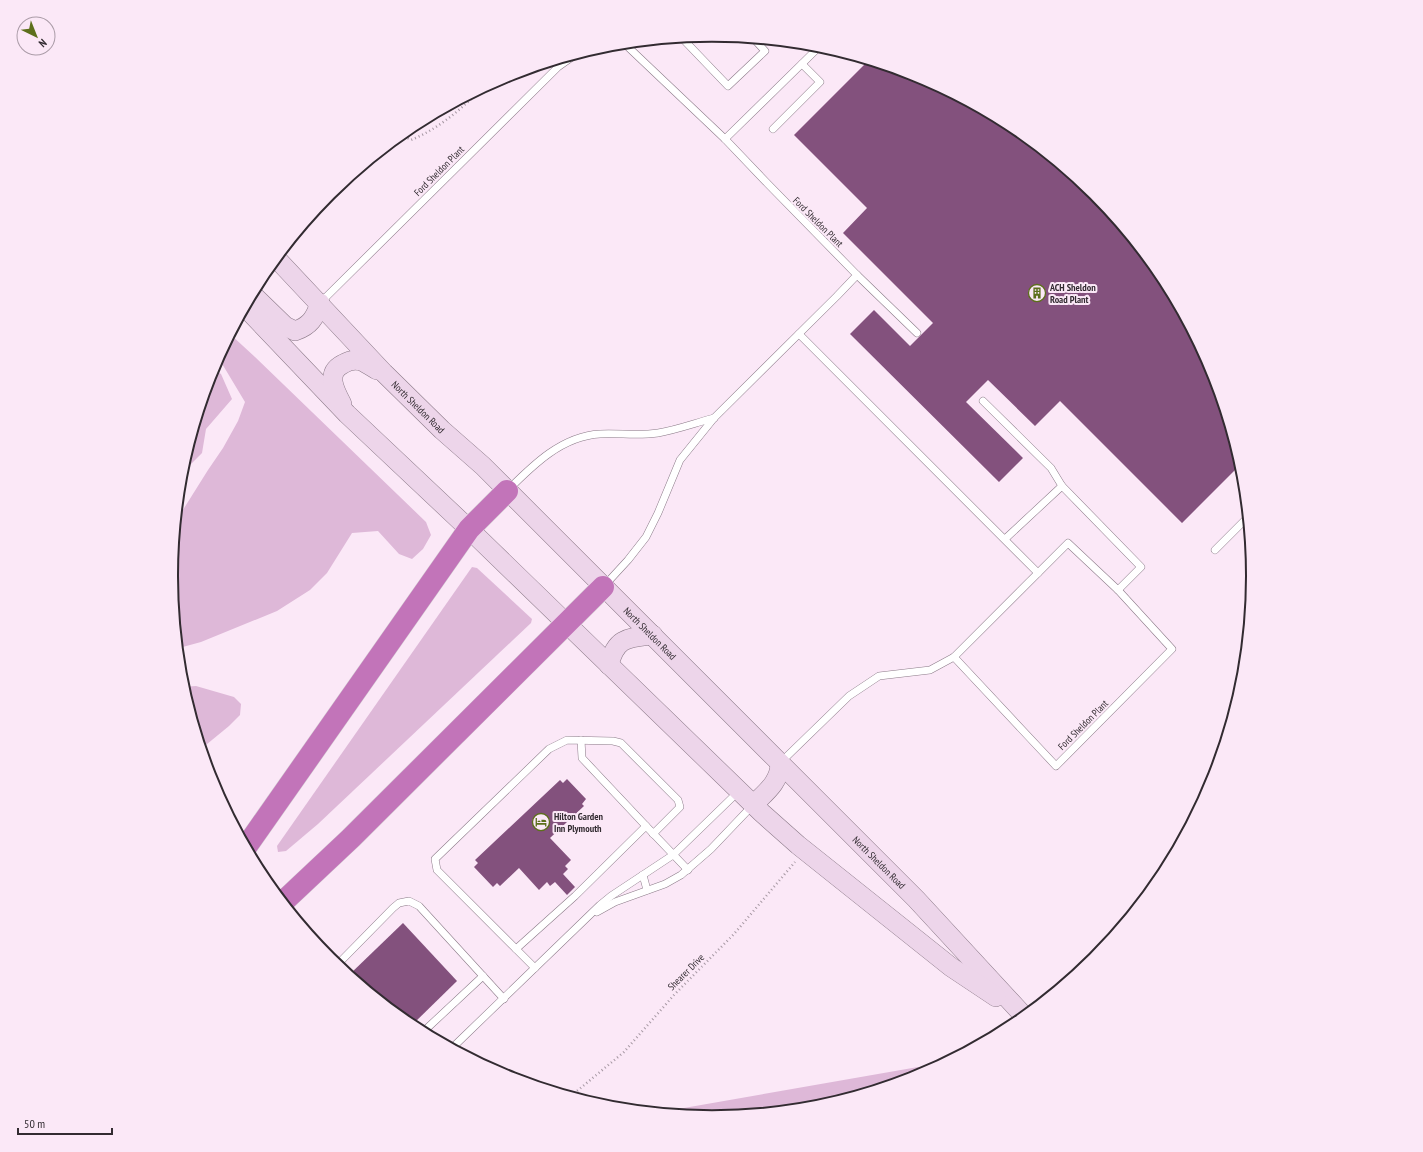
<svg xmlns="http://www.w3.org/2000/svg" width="1423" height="1152" font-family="'PT Sans Narrow',sans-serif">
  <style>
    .green { fill: #deb8d8 }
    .building { fill: #83517d }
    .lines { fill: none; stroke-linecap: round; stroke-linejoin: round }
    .lane-casing { stroke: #8b7a88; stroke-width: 8 }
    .secondary-casing { stroke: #8b7a88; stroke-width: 20 }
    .highway-casing { stroke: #d6d5d6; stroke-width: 23 }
    .path { stroke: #a698a3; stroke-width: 2.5; stroke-dasharray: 1 3; stroke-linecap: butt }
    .lane { stroke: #fff; stroke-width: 7 }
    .secondary { stroke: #edd5ea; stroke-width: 19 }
    .highway { stroke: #c274b9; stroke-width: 22 }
    .labels { text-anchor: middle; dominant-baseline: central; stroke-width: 4; stroke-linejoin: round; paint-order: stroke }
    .street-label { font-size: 10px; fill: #322b31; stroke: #fbe8f7 }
    .poi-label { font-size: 10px; font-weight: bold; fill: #322b31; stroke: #fbe8f7; text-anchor: start }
    .rim { fill: none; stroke: #322b31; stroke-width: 2 }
  </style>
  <rect width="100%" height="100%" fill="#fbe8f7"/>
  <g class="green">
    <polygon points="230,334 255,357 426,522 431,535 423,549 412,559 399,554 378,531 352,533 327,573 310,590 277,611 201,642 179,648 178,648 171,576 176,521 208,470 223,448 238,421 245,402 218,357"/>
    <polygon points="212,368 221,374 232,399 206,429 202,453 188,467 182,467"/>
    <polygon points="472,567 477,568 532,619 531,623 318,824 286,851 278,852 277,846"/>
    <polygon points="196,686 234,697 241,704 240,715 229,726 201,749 182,687"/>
    <polygon points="918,1067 926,1072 918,1076 817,1107 711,1117 661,1112"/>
  </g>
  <g class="building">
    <polygon points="868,61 919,76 1012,126 1094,194 1161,276 1211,369 1240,465 1182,523 1060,401 1035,426 988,380 966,402 1023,458 999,482 850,334 874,310 910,346 933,323 843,233 867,208 794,135"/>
    <polygon points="567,779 586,799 582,804 584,806 550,838 571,860 565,866 568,869 563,874 575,887 567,895 555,882 550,886 547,882 539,890 519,868 500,886 497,883 493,887 474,867 478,863 475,860 560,780 563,783"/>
    <polygon points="403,923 457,981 411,1026 349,975"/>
  </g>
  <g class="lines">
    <g class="lane-casing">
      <g id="lane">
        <polyline points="682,38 728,86 765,51 754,39"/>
        <polyline points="773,129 820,82 802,64"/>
        <polyline points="725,139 820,46"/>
        <polyline points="857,275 917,333"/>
        <polyline points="320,303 558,67 575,55"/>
        <polyline points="799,334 1038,573"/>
        <polyline points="983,401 1051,468 1062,486"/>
        <path d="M508,490c25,-25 54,-54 92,-56 19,-1 39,2 58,-1 18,-3 37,-10 56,-15"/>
        <polyline points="1215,550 1247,518"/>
        <polyline points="605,585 628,560 646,537 658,513 680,460 714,418 837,296 857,275 767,183 725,139 627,46 620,44"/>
        <polyline points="954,657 1056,766 1172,649 1118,590"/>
        <polyline points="581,740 582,758 646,826"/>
        <polyline points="781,762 849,696 879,676 930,670 954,657 1068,543 1118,590 1141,567 1062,486 1005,539"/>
        <polyline points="643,875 647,890"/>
        <polyline points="597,912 615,902 665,884 681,875 711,849 752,806"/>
        <polyline points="516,949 437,870 435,859 549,749 567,740 613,741 621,743 678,800 680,807 653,834"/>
        <polyline points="337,965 393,908 399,903 409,901 419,906 504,999"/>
        <polyline points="535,968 516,949 575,896 646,826 688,870"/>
        <polyline points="423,1032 483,976"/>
        <polyline points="452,1048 600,905 611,896 673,855 739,791"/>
      </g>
    </g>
    <g class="secondary-casing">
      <g id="secondary">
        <path id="s1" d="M276,258l108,115 58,57 41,36 433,433 108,117"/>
        <path d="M252,294l33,32 10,5c15,-5 20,-13 25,-28"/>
        <polyline points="245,307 347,414 469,529 762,813 798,845 951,967 996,997"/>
        <path d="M342,404c-7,-13 -17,-31 1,-40 5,-3 11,-5 18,-3 5,2 11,6 16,9"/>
        <path d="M609,665c7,-28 19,-27 44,-30"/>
        <path d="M753,805c13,-13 27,-23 27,-42"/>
      </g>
    </g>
    <g class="highway-casing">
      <g id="highway">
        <polyline points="246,847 469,529 507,491"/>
        <polyline points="283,902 351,838 603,587"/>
      </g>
    </g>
    <g class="path">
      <path d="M401,134l10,6c27,-11 51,-31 71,-52"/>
      <polyline points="571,1096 624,1052 674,995 734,934 795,862"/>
      <polyline points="802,1108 811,1104 859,1094"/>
    </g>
    <use href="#lane" class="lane"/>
    <use href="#secondary" class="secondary"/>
    <use href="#highway" class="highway"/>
  </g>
  <defs>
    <g id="building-ring" transform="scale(0.9)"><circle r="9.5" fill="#fbe8f7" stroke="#5d6f1c" stroke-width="1.5"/><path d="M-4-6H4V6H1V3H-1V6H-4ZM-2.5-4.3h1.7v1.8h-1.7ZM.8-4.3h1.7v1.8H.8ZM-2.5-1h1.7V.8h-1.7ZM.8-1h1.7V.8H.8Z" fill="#5d6f1c"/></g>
    <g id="hotel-ring" transform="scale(0.9)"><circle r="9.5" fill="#fbe8f7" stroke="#5d6f1c" stroke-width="1.5"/><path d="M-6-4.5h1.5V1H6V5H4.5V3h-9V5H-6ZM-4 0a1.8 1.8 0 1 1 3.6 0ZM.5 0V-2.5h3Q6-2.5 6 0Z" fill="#5d6f1c"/></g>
  </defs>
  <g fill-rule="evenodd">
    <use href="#building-ring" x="1037" y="293"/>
    <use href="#hotel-ring" x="541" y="822"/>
  </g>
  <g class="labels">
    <g class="street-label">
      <text transform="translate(439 171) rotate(-45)">Ford Sheldon Plant</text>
      <text transform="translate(818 222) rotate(45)">Ford Sheldon Plant</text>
      <text stroke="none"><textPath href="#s1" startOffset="206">North Sheldon Road</textPath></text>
      <text stroke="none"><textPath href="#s1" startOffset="530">North Sheldon Road</textPath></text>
      <text transform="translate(1083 725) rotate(-45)">Ford Sheldon Plant</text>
      <text stroke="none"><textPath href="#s1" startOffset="854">North Sheldon Road</textPath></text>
      <text transform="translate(686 972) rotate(-45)">Shearer Drive</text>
    </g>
    <g class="poi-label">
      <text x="1050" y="287">ACH Sheldon<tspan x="1050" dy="12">Road Plant</tspan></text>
      <text x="554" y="816">Hilton Garden<tspan x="554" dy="12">Inn Plymouth</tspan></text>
    </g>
  </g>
  <path d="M0 0H1423V1152H0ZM178 576a534 534 0 1 1 1068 0a534 534 0 1 1-1068 0Z" fill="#fbe8f7" fill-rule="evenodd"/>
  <path class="rim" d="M178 576a534 534 0 1 1 1068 0a534 534 0 1 1-1068 0Z"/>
  <g transform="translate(36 36) rotate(137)"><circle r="19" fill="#fbe8f7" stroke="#ab9ca8"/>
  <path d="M0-3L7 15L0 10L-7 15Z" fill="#5d6f1c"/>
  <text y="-6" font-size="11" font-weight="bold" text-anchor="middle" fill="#322b31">N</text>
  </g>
  <path d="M18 1128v6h94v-6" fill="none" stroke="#322b31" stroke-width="2"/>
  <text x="24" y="1128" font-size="12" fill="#322b31" stroke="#fbe8f7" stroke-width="3" paint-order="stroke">50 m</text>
</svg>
